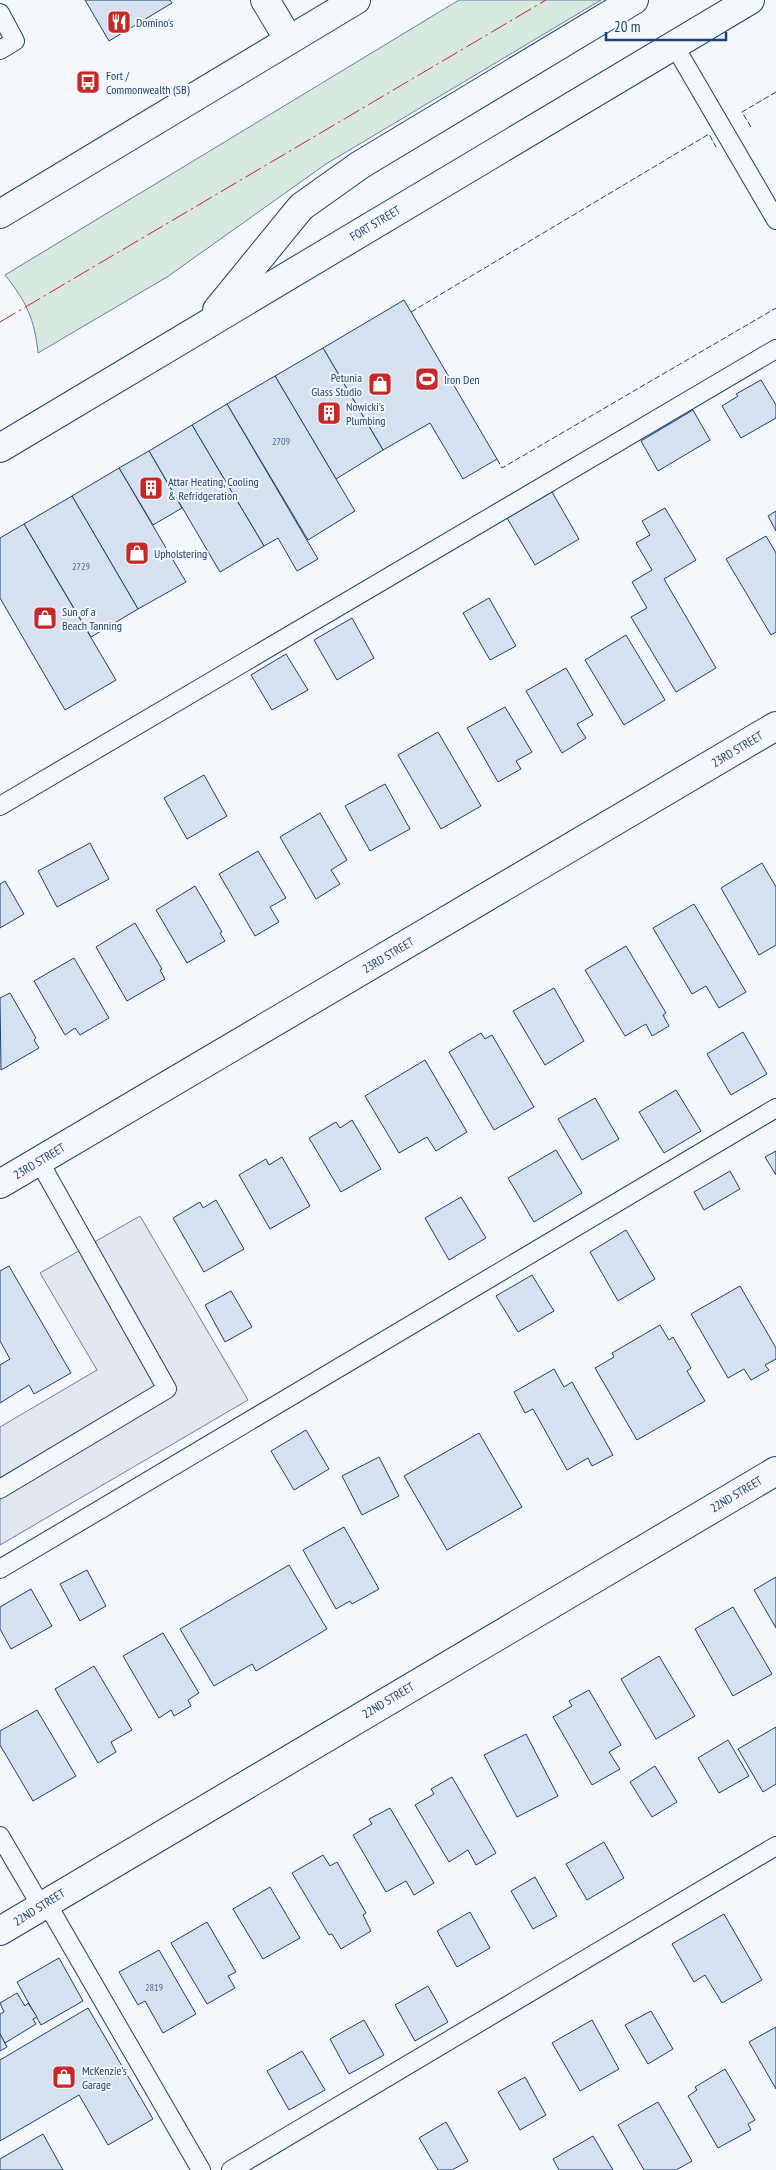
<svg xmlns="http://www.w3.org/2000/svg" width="776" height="2170" font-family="'PT Sans Narrow',sans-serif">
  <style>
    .green { fill: #d7e8df; stroke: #687fa3 }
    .parking { fill: #e3e8f0; stroke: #687fa3 }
    .building { fill: #d5e0f0; stroke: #1d3f73 }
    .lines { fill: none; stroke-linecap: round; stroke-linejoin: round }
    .lane-casing { stroke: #1d3f73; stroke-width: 20 }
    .street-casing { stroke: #1d3f73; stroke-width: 30 }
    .primary-casing { stroke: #1d3f73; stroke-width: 30 }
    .lane { stroke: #f4f7fb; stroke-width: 18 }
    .street { stroke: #f4f7fb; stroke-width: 28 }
    .primary { stroke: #f4f7fb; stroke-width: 28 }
    .fence { stroke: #1d3f73; stroke-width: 1; stroke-dasharray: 6 2.5; stroke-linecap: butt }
    .power { stroke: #c62828; stroke-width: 1; stroke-dasharray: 18 4 2.5 4; stroke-linecap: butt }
    .labels { text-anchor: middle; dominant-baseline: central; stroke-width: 4; stroke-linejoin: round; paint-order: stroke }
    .number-label { font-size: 10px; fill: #4b6792 }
    .poi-label { font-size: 12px; fill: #1d3f73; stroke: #f4f7fb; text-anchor: start }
    .street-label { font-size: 12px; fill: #1d3f73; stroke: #f4f7fb }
  </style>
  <rect width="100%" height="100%" fill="#f4f7fb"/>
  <path class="green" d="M459,0h142l-275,164 -159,113 -129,76c-3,-33 -12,-52 -33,-78z"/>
  <polygon class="parking" points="140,1216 248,1400 0,1545 0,1427 97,1370 40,1273"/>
  <g class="building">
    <polygon points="85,0 170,0 172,3 109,41"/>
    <polygon points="404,300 497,459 463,479 430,423 383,450 323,348"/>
    <polygon points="323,348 383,450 336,479 275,376"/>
    <polygon points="275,376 355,511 308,540 227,404"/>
    <polygon points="761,380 776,405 776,418 741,438 722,406 738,396 736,394"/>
    <polygon points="227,404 318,559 297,571 278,538 264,546 192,425"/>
    <polygon points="693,410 710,440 658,471 641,441"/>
    <polygon points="192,425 264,546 220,572 149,451"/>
    <polygon points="149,451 182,508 153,525 119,468"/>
    <polygon points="119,468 186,582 138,609 72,496"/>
    <polygon points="552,492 579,539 535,565 507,518"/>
    <polygon points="72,496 138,609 91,637 24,524"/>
    <polygon points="665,508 696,560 664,579 716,668 676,692 631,617 647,608 632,582 652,570 636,543 650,535 642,521"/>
    <polygon points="776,511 776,531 768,516"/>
    <polygon points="24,524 116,680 65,710 0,598 0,538"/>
    <polygon points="766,536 776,553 776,632 771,635 726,559"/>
    <polygon points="489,598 516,646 490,660 463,613"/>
    <polygon points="352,618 374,658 337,680 314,640"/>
    <polygon points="626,635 665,700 624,725 585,660"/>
    <polygon points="286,654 308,690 272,710 251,675"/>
    <polygon points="566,668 593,715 577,724 586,738 562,753 526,691"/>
    <polygon points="505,707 532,752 516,761 521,769 498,782 467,728"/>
    <polygon points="438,732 481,806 441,829 398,755"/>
    <polygon points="204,775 227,816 187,839 164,798"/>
    <polygon points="385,784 410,829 370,851 345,806"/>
    <polygon points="320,813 347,860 331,870 340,884 316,899 280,837"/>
    <polygon points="90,843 109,879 57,907 38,871"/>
    <polygon points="258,851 286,898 270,907 279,922 255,936 219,874"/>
    <polygon points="762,863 776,887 776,945 759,955 721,888"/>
    <polygon points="5,881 24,914 0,928 0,884"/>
    <polygon points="195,886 222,932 220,933 225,941 187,963 156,910"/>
    <polygon points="694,904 746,992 719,1008 706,986 692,994 653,928"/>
    <polygon points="135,923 162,969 160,970 165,979 127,1001 96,947"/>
    <polygon points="626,946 666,1013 663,1015 669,1026 652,1036 646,1024 625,1036 585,970"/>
    <polygon points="74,958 109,1018 80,1035 75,1028 65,1035 34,981"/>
    <polygon points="554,988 584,1041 545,1065 513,1011"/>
    <polygon points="10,993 36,1038 34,1040 39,1048 1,1070 0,998"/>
    <polygon points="743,1032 767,1074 731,1095 707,1054"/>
    <polygon points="481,1033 485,1039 492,1035 534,1107 494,1130 449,1052"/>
    <polygon points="425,1060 467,1132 436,1151 427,1137 399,1153 365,1096"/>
    <polygon points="676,1090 701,1131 664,1153 639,1112"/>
    <polygon points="595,1098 619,1139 582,1160 558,1119"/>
    <polygon points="352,1120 381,1169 341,1192 309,1138 336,1122 340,1128"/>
    <polygon points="556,1150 582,1193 534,1222 508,1178"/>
    <polygon points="776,1151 776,1175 765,1157"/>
    <polygon points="282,1157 310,1206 270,1229 239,1175 266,1159 269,1165"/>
    <polygon points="730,1171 740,1189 704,1210 694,1192"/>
    <polygon points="461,1197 486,1238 449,1260 425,1218"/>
    <polygon points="216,1200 244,1249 204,1272 173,1218 200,1202 203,1208"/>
    <polygon points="626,1230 655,1279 618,1301 590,1252"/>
    <polygon points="9,1266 71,1373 34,1394 29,1385 0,1403 0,1365 10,1359 0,1341 0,1271"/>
    <polygon points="532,1275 554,1311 518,1332 496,1296"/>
    <polygon points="740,1286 776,1348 776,1359 765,1365 769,1370 751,1380 744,1369 728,1378 691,1314"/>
    <polygon points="231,1291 252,1327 225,1342 205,1305"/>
    <polygon points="660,1325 669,1340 673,1337 691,1368 687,1371 705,1401 637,1440 595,1368 614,1357 612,1353"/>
    <polygon points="554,1369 564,1387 572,1382 613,1455 592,1466 588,1458 567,1470 533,1409 525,1413 514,1392"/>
    <polygon points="306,1430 329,1469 294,1490 271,1451"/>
    <polygon points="479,1433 522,1507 447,1550 404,1476"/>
    <polygon points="379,1457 399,1496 362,1515 342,1476"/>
    <polygon points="344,1527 379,1589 352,1604 350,1601 336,1609 303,1550"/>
    <polygon points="289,1565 327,1629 256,1671 252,1664 214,1686 180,1629"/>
    <polygon points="87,1570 106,1606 80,1621 60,1584"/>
    <polygon points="776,1577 776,1628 754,1590"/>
    <polygon points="31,1589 52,1626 11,1649 0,1629 0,1607"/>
    <polygon points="733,1607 772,1674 733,1696 695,1629"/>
    <polygon points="163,1633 199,1693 188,1700 191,1706 174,1716 171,1710 159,1718 123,1656"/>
    <polygon points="659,1656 695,1716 656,1739 621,1679"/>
    <polygon points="94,1666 132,1730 111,1742 116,1752 98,1763 55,1689"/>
    <polygon points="589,1690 621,1745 609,1752 620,1769 592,1785 553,1717 572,1706 569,1701"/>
    <polygon points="37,1710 76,1776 33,1801 0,1745 0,1731"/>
    <polygon points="776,1727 776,1784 763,1792 738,1749"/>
    <polygon points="526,1734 558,1796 517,1817 484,1755"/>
    <polygon points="728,1740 749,1776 719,1793 698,1758"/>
    <polygon points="655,1766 677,1802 652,1817 630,1782"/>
    <polygon points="452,1777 496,1853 476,1865 468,1850 449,1862 415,1805 434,1794 431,1789"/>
    <polygon points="390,1808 434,1883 414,1895 406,1881 386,1892 353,1835 372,1824 369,1819"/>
    <polygon points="604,1842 624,1878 587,1900 566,1864"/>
    <polygon points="323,1855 330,1866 337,1862 366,1913 363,1915 371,1931 341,1949 332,1934 329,1935 292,1873"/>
    <polygon points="535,1877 557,1916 533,1929 511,1891"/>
    <polygon points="270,1887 300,1938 263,1959 233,1909"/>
    <polygon points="470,1912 490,1948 457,1967 437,1931"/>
    <polygon points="724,1914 762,1980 722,2003 705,1975 694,1982 672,1944"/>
    <polygon points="207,1922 236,1972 228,1976 235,1988 207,2004 171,1943"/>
    <polygon points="159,1950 196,2014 163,2033 145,2001 138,2005 119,1972"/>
    <polygon points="59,1958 83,2001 41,2025 17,1982"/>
    <polygon points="428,1986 448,2022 415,2041 395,2005"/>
    <polygon points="17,1993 25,2006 28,2003 37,2017 33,2019 36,2024 5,2043 0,2034 0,2014 4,2012 0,2003"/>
    <polygon points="88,2008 153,2119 108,2145 79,2095 0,2141 0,2060"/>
    <polygon points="651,2011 673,2049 648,2064 625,2025"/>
    <polygon points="364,2020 384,2055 349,2074 330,2039"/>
    <polygon points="592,2020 619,2069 580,2091 552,2043"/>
    <polygon points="776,2027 776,2089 749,2042"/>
    <polygon points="0,2034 7,2047 0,2051"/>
    <polygon points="302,2051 325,2090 289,2110 267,2071"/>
    <polygon points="725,2069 755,2120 748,2124 751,2130 718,2148 688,2096 697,2090 695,2087"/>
    <polygon points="525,2077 546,2115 520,2130 498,2092"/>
    <polygon points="658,2102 692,2161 676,2170 644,2170 618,2125"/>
    <polygon points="446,2122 468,2161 452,2170 438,2170 419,2138"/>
    <polygon points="43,2134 63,2170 0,2170 0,2159"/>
    <polygon points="593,2136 613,2170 559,2170 553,2159"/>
  </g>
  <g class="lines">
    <g class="lane-casing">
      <g id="lane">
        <polyline points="0,13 15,41 0,50"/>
        <polyline points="674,45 776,220"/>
        <polyline points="0,806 776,349"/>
        <polyline points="0,1489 167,1389 39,1161"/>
        <polyline points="0,1569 776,1108"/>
        <polyline points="0,1836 41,1906"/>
        <polyline points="46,1902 201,2170"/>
        <polyline points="231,2170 776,1846"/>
      </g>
    </g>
    <g class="street-casing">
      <g id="street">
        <polyline points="265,0 289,40"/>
        <polyline points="0,1184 776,726"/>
        <polyline points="0,1931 776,1471"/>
      </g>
    </g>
    <g class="primary-casing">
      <g id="primary">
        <polyline points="0,214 356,0"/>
        <polyline points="217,310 301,207 360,165 634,0"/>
        <polyline points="0,448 750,0"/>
      </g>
    </g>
    <use href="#lane" class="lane"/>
    <use href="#street" class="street"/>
    <use href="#primary" class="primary"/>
    <g class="fence">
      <polyline points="751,127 742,112 776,92"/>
      <polyline points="411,312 709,134 716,147"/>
      <polyline points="497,459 502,468 776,308"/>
    </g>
    <polyline class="power" points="0,322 546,0"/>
  </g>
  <defs>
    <g id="restaurant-square" transform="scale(1.25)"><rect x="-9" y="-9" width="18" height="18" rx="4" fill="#c62828" stroke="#f4f7fb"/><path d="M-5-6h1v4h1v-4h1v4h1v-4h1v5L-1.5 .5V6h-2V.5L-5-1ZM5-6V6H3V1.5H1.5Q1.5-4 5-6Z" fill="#fff"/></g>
    <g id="bus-square" transform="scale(1.25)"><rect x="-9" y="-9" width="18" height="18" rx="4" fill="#c62828" stroke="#f4f7fb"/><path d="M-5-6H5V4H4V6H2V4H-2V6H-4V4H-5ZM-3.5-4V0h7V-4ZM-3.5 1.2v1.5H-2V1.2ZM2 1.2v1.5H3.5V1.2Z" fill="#fff"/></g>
    <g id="stadium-square" transform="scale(1.25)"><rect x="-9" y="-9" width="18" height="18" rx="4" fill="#c62828" stroke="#f4f7fb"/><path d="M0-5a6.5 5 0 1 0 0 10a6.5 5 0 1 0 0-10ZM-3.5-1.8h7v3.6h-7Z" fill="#fff"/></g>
    <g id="shop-square" transform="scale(1.25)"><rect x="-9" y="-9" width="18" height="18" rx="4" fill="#c62828" stroke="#f4f7fb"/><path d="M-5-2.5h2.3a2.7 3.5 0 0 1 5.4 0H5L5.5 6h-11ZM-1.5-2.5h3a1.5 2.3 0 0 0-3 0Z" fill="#fff"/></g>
    <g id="building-square" transform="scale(1.25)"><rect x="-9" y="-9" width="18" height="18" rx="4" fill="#c62828" stroke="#f4f7fb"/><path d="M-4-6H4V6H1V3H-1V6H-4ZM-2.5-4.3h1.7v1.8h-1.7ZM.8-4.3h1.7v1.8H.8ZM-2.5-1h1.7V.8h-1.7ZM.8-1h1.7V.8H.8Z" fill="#fff"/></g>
  </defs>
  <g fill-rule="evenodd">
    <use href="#restaurant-square" x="119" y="22"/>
    <use href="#bus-square" x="88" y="82"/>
    <use href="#stadium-square" x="427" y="379"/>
    <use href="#shop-square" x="380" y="384"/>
    <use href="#building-square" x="329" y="413"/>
    <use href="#building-square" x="151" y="488"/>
    <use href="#shop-square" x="137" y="553"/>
    <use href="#shop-square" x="45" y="618"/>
    <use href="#shop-square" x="64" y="2077"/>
  </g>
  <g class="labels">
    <g class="number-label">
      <text x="281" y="441">2709</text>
      <text x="81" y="566">2729</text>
      <text x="154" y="1987">2819</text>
    </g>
    <g class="poi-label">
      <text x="136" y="22">Domino's</text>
      <text x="106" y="75">Fort /<tspan x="106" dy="14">Commonwealth (SB)</tspan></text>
      <text x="362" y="377" text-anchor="end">Petunia<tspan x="362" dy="14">Glass Studio</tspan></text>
      <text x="444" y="379">Iron Den</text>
      <text x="346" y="406">Nowicki's<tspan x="346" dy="14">Plumbing</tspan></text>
      <text x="168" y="481">Attar Heating, Cooling<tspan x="168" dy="14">&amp; Refridgeration</tspan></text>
      <text x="154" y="553">Upholstering</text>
      <text x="62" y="611">Sun of a<tspan x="62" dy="14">Beach Tanning</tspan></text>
      <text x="82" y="2070">McKenzie's<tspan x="82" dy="14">Garage</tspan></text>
    </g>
    <g class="street-label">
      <text transform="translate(375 223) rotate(-31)">FORT STREET</text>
      <text transform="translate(737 749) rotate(-31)">23RD STREET</text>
      <text transform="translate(388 955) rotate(-31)">23RD STREET</text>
      <text transform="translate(39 1161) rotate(-31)">23RD STREET</text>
      <text transform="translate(736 1494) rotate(-31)">22ND STREET</text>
      <text transform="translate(388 1700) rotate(-31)">22ND STREET</text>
      <text transform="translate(39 1907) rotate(-32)">22ND STREET</text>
    </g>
  </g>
  <path d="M606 32v8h120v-8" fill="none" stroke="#1d3f73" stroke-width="2.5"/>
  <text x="614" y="32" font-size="15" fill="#1d3f73" stroke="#f4f7fb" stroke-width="4" paint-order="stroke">20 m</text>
</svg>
